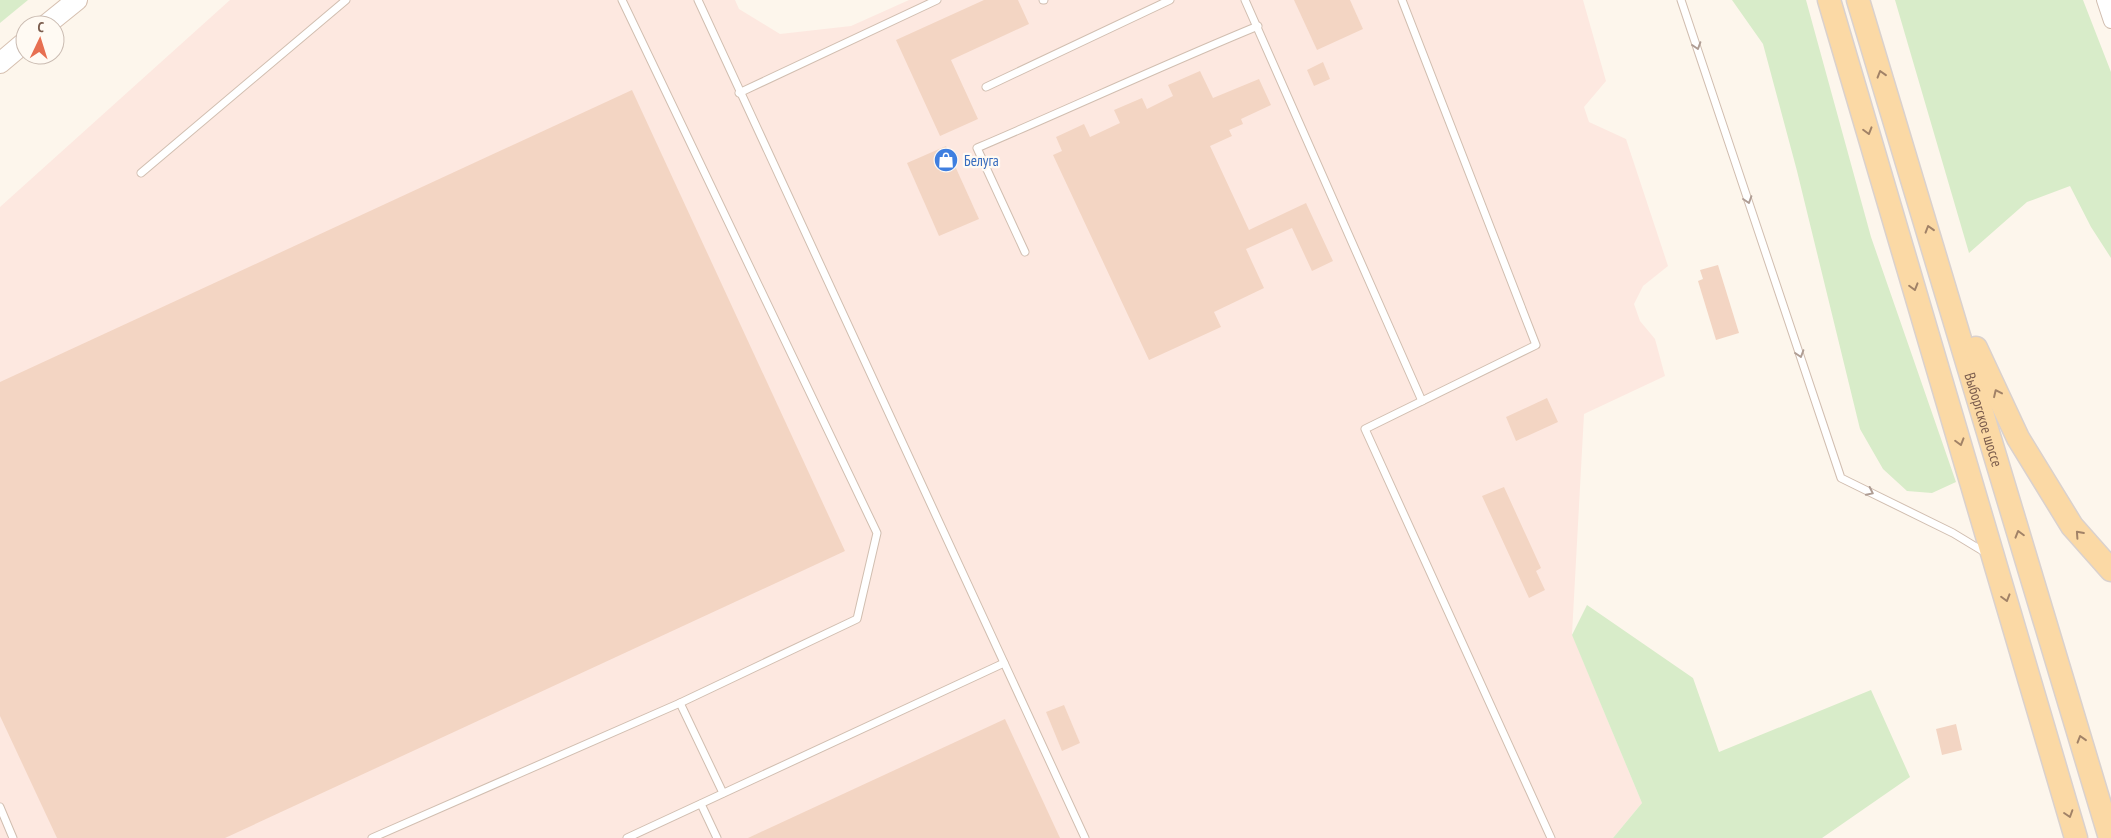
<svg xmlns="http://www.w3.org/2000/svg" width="2111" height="838" font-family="'PT Sans Narrow',sans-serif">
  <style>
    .commercial { fill: #fde8e0 }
    .green { fill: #d8ecc9 }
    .building { fill: #f3d5c3 }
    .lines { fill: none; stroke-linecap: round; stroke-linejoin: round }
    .lane-casing { stroke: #d1beb0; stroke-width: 9 }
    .street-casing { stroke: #d1beb0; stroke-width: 16 }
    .secondary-casing { stroke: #d6c0b0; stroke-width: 22 }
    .primary-casing { stroke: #dad1cd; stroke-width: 25 }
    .lane { stroke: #fff; stroke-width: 7 }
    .street { stroke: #fff; stroke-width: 14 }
    .secondary { stroke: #fff; stroke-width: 20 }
    .primary { stroke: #fbd9a5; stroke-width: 22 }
    .oneway { stroke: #af9d94 }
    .oneway2 { stroke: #a18267 }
    .labels { text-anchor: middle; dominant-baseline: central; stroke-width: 4.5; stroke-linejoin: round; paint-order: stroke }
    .shop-label { font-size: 15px; fill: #366cbe; stroke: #fffaf3; text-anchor: start }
    .street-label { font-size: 15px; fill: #7a5c4d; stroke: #fffaf3 }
  </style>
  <rect width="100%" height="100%" fill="#fdf6ec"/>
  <polygon class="commercial" points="230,0 735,0 739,9 780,34 851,26 909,0 1583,0 1606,81 1584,107 1589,122 1626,139 1668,266 1643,286 1634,304 1640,321 1655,339 1665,376 1584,414 1572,634 1642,803 1613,838 0,838 0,207"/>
  <g class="green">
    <polygon points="0,0 28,0 0,23"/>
    <polygon points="1732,0 1806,0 1871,237 1956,482 1932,493 1907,491 1883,469 1860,429 1797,171 1763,44"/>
    <polygon points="1895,0 2083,0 2111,72 2111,258 2091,227 2070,186 2027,202 1969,253"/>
    <polygon points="1587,605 1693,678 1719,752 1871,690 1910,777 1822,838 1613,838 1642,803 1572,635"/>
  </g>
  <g class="building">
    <polygon points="984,0 1018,0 1029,24 951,60 978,119 940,136 896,40"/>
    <polygon points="1294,0 1350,0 1363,29 1317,50"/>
    <polygon points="1323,62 1330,79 1314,86 1307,70"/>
    <polygon points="1200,71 1213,98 1259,79 1271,105 1241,119 1243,124 1229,130 1232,136 1210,146 1249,230 1306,203 1333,261 1312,271 1292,228 1246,249 1264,288 1214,312 1221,327 1149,360 1053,155 1062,151 1056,137 1084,124 1090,137 1120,123 1114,110 1142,98 1147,109 1173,96 1168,85"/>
    <polygon points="632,90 845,551 225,838 57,838 0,716 0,382"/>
    <polygon points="946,146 979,219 939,236 907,163"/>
    <polygon points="1718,265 1739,333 1716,340 1698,281 1703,279 1700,270"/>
    <polygon points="1547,398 1558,422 1516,441 1506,417"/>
    <polygon points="1504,487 1541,568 1536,571 1545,590 1529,598 1482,496"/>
    <polygon points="1064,705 1080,743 1062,751 1046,712"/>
    <polygon points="1005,719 1060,838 748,838"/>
    <polygon points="1956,724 1962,750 1942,755 1936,729"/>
  </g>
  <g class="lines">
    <g class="lane-casing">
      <g id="lane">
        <polyline points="698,0 1085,838"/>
        <polyline points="1043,0 1044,0"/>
        <polyline points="1245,0 1422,401"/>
        <polyline points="1402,0 1536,345 1365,429 1551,838"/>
        <polyline points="1681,0 1841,478 1953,533 1986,553"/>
        <polyline points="986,87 1170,0"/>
        <polyline points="739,93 937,0"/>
        <polyline points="141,173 346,0"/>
        <path d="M1025,252l-48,-104c94,-40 186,-83 281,-122"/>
        <polyline points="680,703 723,793"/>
        <polyline points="701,804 717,838"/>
        <polyline points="0,807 13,838"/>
        <polyline points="372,838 680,703 857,619 877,533 622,0"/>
        <polyline points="627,838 1004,663"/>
      </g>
    </g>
    <g class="street-casing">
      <polyline id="street" points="2104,0 2111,21"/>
    </g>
    <g class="secondary-casing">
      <g id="secondary">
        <polyline points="46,25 77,0"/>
        <polyline points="0,63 25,42"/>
      </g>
    </g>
    <g class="primary-casing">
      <g id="primary">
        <polyline points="1829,0 2076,838"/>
        <path id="s1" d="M1858,0l252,838"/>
        <polyline points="1976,348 2018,438 2072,526 2111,570"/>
      </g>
    </g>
    <use href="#lane" class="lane"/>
    <use href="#street" class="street"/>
    <use href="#secondary" class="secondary"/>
    <use href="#primary" class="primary"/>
  </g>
  <defs><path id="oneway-chevron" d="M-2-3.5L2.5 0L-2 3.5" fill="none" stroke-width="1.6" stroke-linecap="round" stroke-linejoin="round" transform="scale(1.25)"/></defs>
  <g class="oneway">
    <use href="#oneway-chevron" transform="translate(1697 46) rotate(72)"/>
    <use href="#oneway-chevron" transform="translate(1748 200) rotate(72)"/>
    <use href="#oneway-chevron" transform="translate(1800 354) rotate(72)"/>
    <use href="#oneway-chevron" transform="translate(1870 492) rotate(26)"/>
  </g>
  <g class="oneway2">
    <use href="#oneway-chevron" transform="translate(1881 74) rotate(-107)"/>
    <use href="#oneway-chevron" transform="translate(1868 131) rotate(74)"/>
    <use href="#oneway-chevron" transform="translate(1929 229) rotate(-107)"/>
    <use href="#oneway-chevron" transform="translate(1914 287) rotate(74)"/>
    <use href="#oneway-chevron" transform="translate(1997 393) rotate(-115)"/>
    <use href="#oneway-chevron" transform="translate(1960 442) rotate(74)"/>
    <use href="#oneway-chevron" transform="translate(2019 534) rotate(-106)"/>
    <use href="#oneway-chevron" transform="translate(2079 534) rotate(-132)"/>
    <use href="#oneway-chevron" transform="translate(2006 598) rotate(74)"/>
    <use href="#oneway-chevron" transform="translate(2081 739) rotate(-107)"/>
    <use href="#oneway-chevron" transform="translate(2069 814) rotate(72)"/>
  </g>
  <defs>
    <g id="shop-disc" transform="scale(1.25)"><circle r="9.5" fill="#3f7fe0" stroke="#fffaf3"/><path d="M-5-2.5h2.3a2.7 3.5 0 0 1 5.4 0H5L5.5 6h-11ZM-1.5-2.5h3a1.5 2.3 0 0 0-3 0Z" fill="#fff"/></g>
  </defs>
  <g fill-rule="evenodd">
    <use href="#shop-disc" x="946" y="160"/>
  </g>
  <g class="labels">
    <g class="shop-label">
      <text x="964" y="160">Белуга</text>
    </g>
    <g class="street-label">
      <text stroke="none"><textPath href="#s1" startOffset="438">Выборгское шоссе</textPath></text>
    </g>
  </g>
  <g transform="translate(40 40) rotate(4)"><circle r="24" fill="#fffaf3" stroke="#cabbb1"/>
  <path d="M0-4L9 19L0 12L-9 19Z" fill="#e76f51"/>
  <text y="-8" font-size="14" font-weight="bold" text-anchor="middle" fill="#7a5c4d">С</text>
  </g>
</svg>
